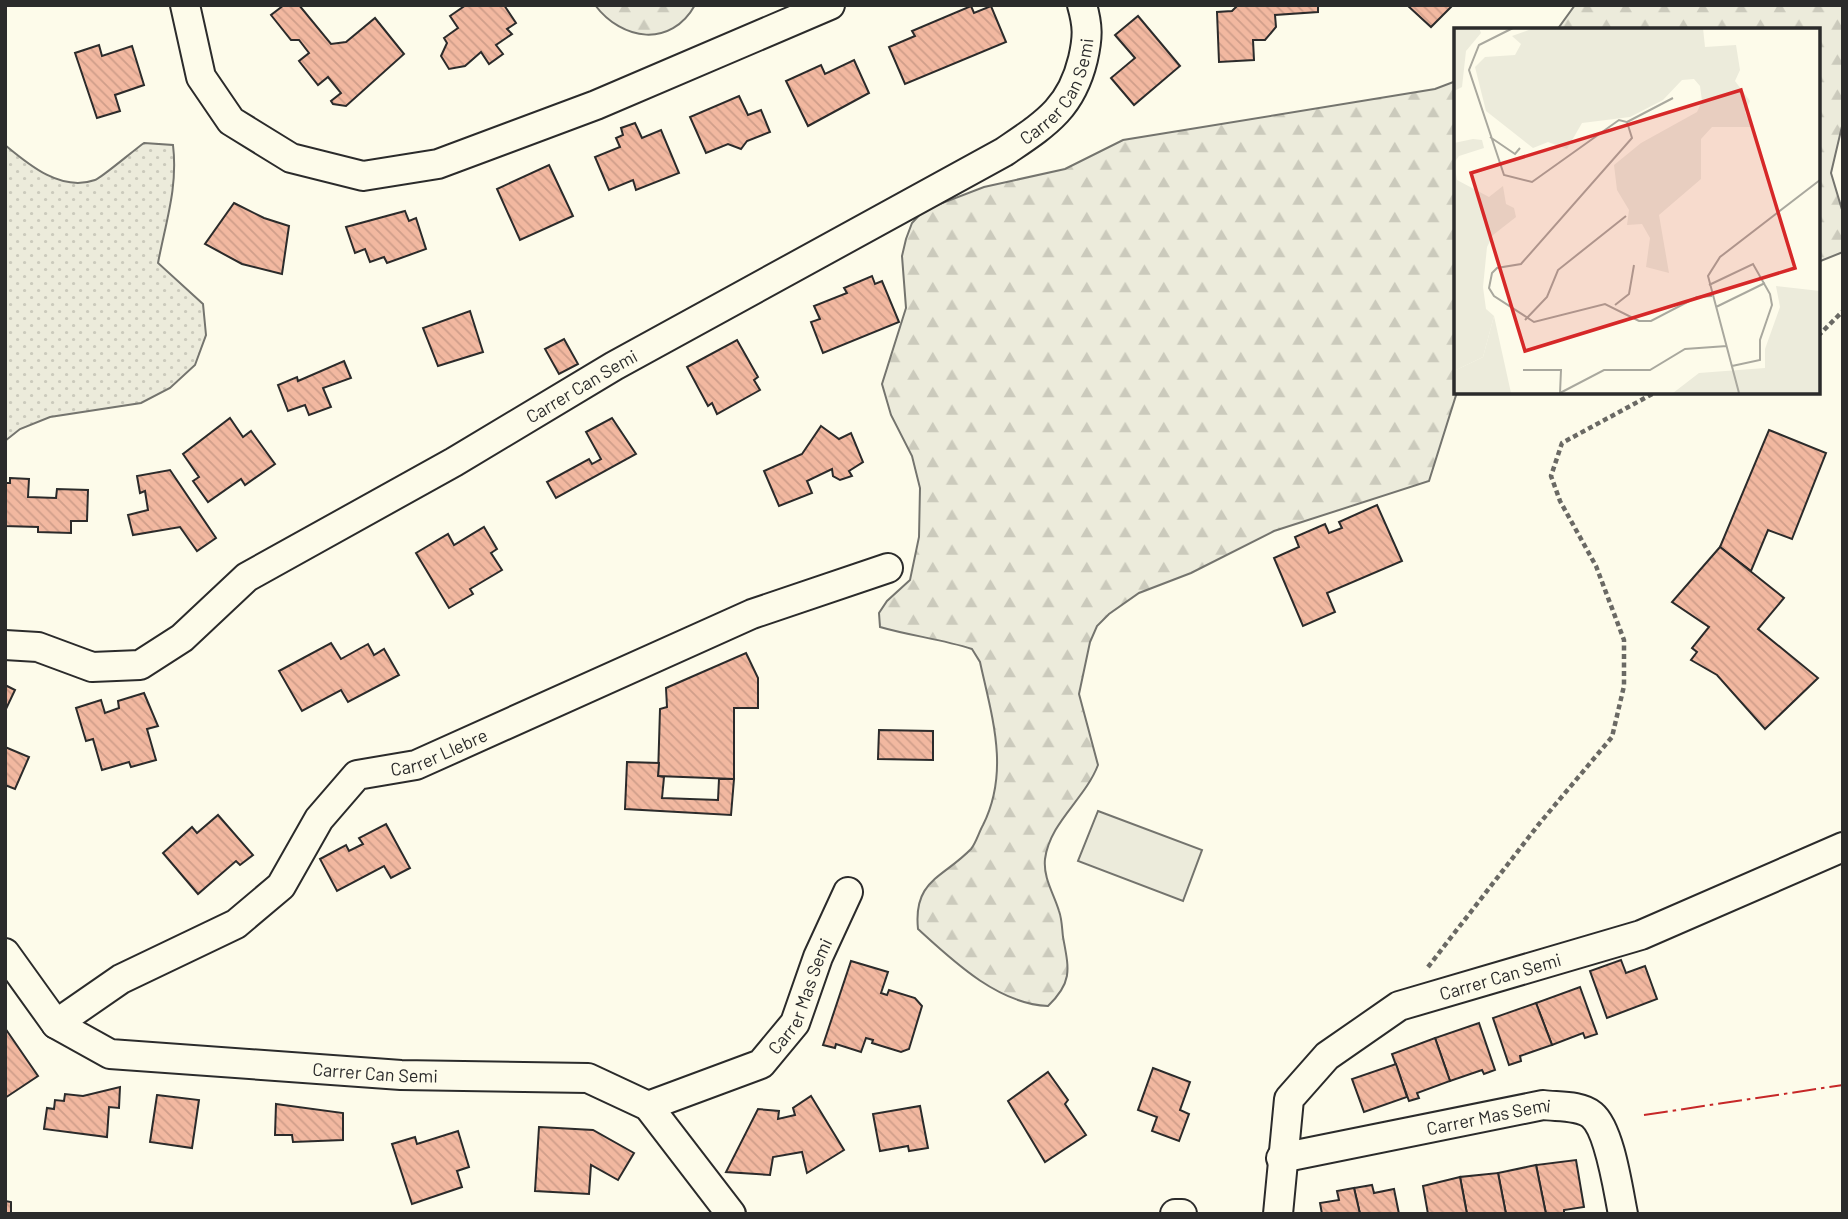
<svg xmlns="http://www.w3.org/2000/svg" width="1848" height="1219" font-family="Barlow,sans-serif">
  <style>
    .grass { fill: url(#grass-dots); stroke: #74746e; stroke-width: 2 }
    .forest { fill: url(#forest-firs); stroke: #74746e; stroke-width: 2 }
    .garden { fill: #ecebdb; stroke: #74746e; stroke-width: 2 }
    .building { fill: url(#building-back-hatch); stroke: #2b2b2b; stroke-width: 2 }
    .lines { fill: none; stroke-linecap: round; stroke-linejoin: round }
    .minor-casing { stroke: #2b2b2b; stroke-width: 32 }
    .path { stroke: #6a6964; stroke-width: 4.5; stroke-dasharray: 5 3.5; stroke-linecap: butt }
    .minor { stroke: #fdfbea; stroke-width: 28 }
    .power { stroke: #c62828; stroke-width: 2; stroke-dasharray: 24 5 3.5 5; stroke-linecap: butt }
    .labels { text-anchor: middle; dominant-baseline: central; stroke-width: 5; stroke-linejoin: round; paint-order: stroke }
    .street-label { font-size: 18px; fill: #2b2b2b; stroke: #fdfbea }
    .inset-road { fill: none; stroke: #a9a89e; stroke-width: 2 }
    .view { fill: #d62828; fill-opacity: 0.15; stroke: #d62828; stroke-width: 3.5 }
    .inset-edge { fill: none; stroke: #2b2b2b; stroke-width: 3.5 }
  </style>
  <defs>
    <pattern id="grass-dots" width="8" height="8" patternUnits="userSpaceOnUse" patternTransform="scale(1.75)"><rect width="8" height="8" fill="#ecebdb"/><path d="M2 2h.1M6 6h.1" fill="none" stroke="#cbcabc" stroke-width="1.8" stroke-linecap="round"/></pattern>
    <pattern id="forest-firs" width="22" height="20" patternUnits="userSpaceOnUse" patternTransform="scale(1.75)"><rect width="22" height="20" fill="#ecebdb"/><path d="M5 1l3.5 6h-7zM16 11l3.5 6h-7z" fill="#cbcabc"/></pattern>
    <pattern id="building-back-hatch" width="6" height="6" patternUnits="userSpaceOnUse" patternTransform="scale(1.75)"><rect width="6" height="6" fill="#f2b8a0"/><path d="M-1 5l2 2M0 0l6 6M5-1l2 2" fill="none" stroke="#d09e8a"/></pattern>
  </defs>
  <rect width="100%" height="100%" fill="#fdfbea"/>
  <path class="grass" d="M144,143l29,2c5,42 -7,76 -15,118l45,41 3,31 -11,30 -25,23 -29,15 -91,14 -30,12 -15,12v-296c24,20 56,47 90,35 5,-1 39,-30 49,-37z"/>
  <g class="forest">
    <path d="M595,5h100c-24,43 -73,36 -100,0z"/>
    <polygon points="1575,5 1843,5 1843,122 1831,173 1843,213 1843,252 1818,262 1818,30 1557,30"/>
    <path d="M1456,81l1,311 -28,89 -155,50 -83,42 -52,20 -30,21 -12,12 -7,16 -11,52 19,71c-13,34 -48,57 -53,94 -2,19 9,35 14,52 3,8 3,18 4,26 6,32 10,45 -15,69 -50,-2 -95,-45 -130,-77 -5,-49 25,-51 53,-80 5,-6 8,-17 12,-24 27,-54 9,-108 -3,-163l-8,-13c-31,-10 -61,-13 -92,-22l-1,-14 8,-12 23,-21 9,-43 1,-49 -8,-32 -21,-41 -9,-31 24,-76 -4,-52 4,-17 6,-16 12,-13 60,-23 81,-18 58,-29 312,-51z"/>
  </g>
  <polygon class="garden" points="1098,811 1202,850 1183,901 1078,861"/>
  <g class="building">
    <polygon points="284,5 299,5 331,44 346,42 375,18 404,54 346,106 333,104 331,101 341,93 328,77 318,85 299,61 309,53 299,40 291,40 271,15"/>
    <polygon points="466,5 504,5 516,23 507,29 512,34 496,45 503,54 489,64 481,52 465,66 449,69 441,56 447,43 444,38 458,28 450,16"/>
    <polygon points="1238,5 1318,5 1318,12 1275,15 1276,27 1265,40 1253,40 1254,60 1219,62 1217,12 1232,11"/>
    <polygon points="1407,5 1453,5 1431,27"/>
    <polygon points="971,6 974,13 991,6 1006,42 905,84 889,47 915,36 912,31"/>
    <polygon points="1138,16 1180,66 1134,105 1111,78 1135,58 1115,35"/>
    <polygon points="99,45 102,56 132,46 144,85 115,95 120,111 97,118 75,53"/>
    <polygon points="854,60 869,93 808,126 786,81 821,65 825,74"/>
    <polygon points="739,96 748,115 761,110 770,132 747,141 741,149 728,144 706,153 690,117"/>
    <polygon points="635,123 642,138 661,130 679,173 636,190 633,180 609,190 595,157 620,147 616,138 623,135 621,128"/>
    <polygon points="549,165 573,216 520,240 497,189"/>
    <polygon points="234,203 264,218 289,226 282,274 242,264 205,244"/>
    <polygon points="405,211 409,221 416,218 426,249 387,263 384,257 370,262 365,249 355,253 346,227"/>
    <polygon points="872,276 875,284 882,281 899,322 823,353 811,322 820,319 814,306 847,293 844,288"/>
    <polygon points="470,311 483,352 438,366 423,328"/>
    <polygon points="564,339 578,364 559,374 545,349"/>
    <polygon points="737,340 758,377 754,380 760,390 717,414 712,403 708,406 687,367"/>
    <polygon points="344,361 351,378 323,388 331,407 309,415 305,405 288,411 278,385 297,377 298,381"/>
    <polygon points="230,418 243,437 251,431 275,464 245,485 241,479 208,502 193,481 199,477 183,454"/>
    <polygon points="612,418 636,454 556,498 547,482 589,459 592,464 601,459 586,432"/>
    <polygon points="821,426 839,439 851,433 863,462 849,471 852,476 840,480 833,476 832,469 807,481 812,493 779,506 764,471 802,454"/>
    <polygon points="1769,430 1826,453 1792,539 1768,530 1751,571 1720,547"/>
    <polygon points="170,470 216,538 197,551 180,527 133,535 128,515 148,510 145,491 140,493 137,476"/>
    <polygon points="10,478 29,479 28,497 56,498 57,489 88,490 87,521 71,521 71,533 38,532 38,527 5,526 5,483 10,483"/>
    <polygon points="1377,505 1402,561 1327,593 1335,612 1303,626 1274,558 1299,547 1295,537 1325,524 1329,533 1342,528 1339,522"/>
    <polygon points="484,527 497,549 491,553 502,570 470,589 473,594 449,608 416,553 448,534 454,545"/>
    <polygon points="1720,547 1784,598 1758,629 1818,678 1765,729 1717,675 1691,660 1697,652 1692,648 1709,627 1672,602"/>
    <polygon points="331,643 341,659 368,644 374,655 384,649 399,675 348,702 341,690 302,711 279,671"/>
    <polygon points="746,653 758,678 758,708 734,708 734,779 658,776 660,709 667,707 666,688"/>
    <polygon points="5,685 15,690 5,711"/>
    <polygon points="144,693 158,726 147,729 156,760 131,767 129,762 102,770 93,739 86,741 76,708 101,700 105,713 119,708 118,701"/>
    <polygon points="879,730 933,731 933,760 878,759"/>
    <polygon points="5,747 29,757 15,789 5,785"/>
    <polygon points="627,762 659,763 658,776 664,777 662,798 718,800 719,779 734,779 731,815 625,809"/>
    <polygon points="218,815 253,855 240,865 236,861 198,894 163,853 192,827 197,833"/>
    <polygon points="386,824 410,868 391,878 384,866 337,891 320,859 346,845 349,851 363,844 359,838"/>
    <polygon points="1621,960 1626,973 1645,966 1657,999 1607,1018 1590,971"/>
    <polygon points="851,961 888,972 881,993 887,995 889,990 915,998 922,1006 909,1049 901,1052 872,1043 873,1040 866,1038 861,1052 836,1044 835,1048 823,1045"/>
    <polygon points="1580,987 1597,1034 1585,1038 1583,1033 1552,1045 1536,1003"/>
    <polygon points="1536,1003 1552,1045 1520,1056 1521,1061 1509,1065 1493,1018"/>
    <polygon points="1479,1023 1495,1070 1484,1074 1482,1070 1450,1081 1435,1038"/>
    <polygon points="5,1028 38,1076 5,1098"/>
    <polygon points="1435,1038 1450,1081 1417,1093 1419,1098 1409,1101 1392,1054"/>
    <polygon points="1396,1064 1407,1097 1364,1112 1352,1079"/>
    <polygon points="1153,1068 1190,1082 1180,1110 1189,1114 1179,1141 1152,1131 1157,1117 1138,1110"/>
    <polygon points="1048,1072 1068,1100 1065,1104 1086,1135 1045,1162 1008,1101"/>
    <polygon points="120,1087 119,1108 109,1107 107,1137 44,1129 47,1108 54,1109 55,1100 64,1101 65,1094 83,1096"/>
    <polygon points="157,1095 199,1100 192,1148 150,1142"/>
    <polygon points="811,1096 844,1150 807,1173 802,1152 773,1157 770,1175 726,1172 758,1109 779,1111 778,1119 795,1115 793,1108"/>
    <polygon points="276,1104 343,1113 343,1140 293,1142 292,1135 275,1135"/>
    <polygon points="920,1106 928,1148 909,1151 908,1146 880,1151 873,1114"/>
    <polygon points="539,1127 593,1130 634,1153 618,1180 591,1165 589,1194 535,1191"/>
    <polygon points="458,1131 469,1167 457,1171 462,1187 412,1204 392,1144 415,1137 417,1144"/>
    <polygon points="1576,1160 1584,1207 1564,1210 1564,1214 1546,1214 1536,1165"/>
    <polygon points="1536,1165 1546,1214 1506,1214 1498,1173"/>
    <polygon points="1498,1173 1506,1214 1467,1214 1460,1177"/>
    <polygon points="1460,1177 1467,1214 1428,1214 1423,1186"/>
    <polygon points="1372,1185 1374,1193 1394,1189 1399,1214 1360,1214 1354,1188"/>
    <polygon points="1354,1188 1360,1214 1322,1214 1320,1203 1339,1200 1337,1191"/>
    <polygon points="5,1201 11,1202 11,1214 5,1213"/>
  </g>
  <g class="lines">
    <g class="minor-casing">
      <g id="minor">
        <polyline points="185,5 201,77 231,121 291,158 363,176 438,164 596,105 830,5"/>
        <path id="s1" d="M5,645l33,2 54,20 48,-2 42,-27 65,-61 207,-115 160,-96 390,-214c41,-28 67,-43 79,-93 5,-22 5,-33 -1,-54"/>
        <path id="s2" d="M5,953l51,71 54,30 291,21 187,3 60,28 83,108"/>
        <path id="s3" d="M56,1024l65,-45 115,-55 45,-38 38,-67 38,-44 59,-10 336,-151 136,-46"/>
        <path id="s4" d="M648,1106l113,-42 34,-41 23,-66 30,-65"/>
        <path id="s5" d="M1281,1158l262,-53c15,2 37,0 49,10 18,15 26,75 31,99"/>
        <polyline points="1175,1214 1182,1214"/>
        <path id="s6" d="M1278,1214l11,-115 38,-43 72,-50 242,-71 202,-88"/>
      </g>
    </g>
    <g class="path">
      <polyline points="1818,336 1843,311"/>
      <polyline points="1428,967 1539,824 1612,737 1624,686 1624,640 1596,566 1560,501 1551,476 1562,443 1656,392"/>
    </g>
    <use href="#minor" class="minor"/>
    <polyline class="power" points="1644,1115 1843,1085"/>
  </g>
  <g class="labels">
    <g class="street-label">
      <text stroke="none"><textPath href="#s1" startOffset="1230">Carrer Can Semi</textPath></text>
      <text stroke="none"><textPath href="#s1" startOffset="663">Carrer Can Semi</textPath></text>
      <text stroke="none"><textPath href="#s3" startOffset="486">Carrer Llebre</textPath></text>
      <text stroke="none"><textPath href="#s6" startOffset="366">Carrer Can Semi</textPath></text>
      <text stroke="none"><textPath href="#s4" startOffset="200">Carrer Mas Semi</textPath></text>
      <text stroke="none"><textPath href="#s2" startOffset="415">Carrer Can Semi</textPath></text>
      <text stroke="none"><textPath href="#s5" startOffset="212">Carrer Mas Semi</textPath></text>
    </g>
  </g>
  <g transform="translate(1454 28)">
    <rect width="366" height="366" fill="#fdfbea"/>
    <path d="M0,0h25l2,5 -15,18 -4,36 -8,4zM19,111l9,1 2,8 -25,8 -5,7 3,17 32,17 14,-11 3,18 8,4 2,9 -23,18 -6,12 -4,40 3,22 8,7 -11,41 -29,14v-228z" fill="#ecebdb"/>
    <path d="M80,0h169l2,19 31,-2 4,25 -5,11 15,20 -5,11 6,15h-39l-11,12v40l-42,36 10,58 -23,-6 4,-29 -8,-14 -15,1 2,-15 -12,-20 -3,-25 27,-22 56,-31 5,-11 -2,-15 -6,-7 -12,1 -19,20 -33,17 -48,6 -15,26 -19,-7 -15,6 -47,-37 -11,-44 10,-10 30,-2 6,-11 -9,-8zM322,258l44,5v102h-147l26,-20 66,-5v-19l15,-42zM40,288l17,77h-57v-22l29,-14z" fill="#ecebdb"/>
    <path class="inset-road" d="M59,0l-34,17 -10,25 35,105 28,7 87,-62 8,2 5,16 -111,126 -24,4 -5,5 -3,15 5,8 40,26 71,-18 34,17h12l46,-24 15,-1M173,94l46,-24M36,109l25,17 5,-6M255,257l44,-21 17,30 2,11 -12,35v20l-28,6M161,277l14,-11 5,-29M262,279l49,-24M71,292l22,-23 11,-27 68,-54M69,342h38l-1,23M106,365l44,-23h46l35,-21 42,-3M285,365l-31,-117 12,-19 100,-77"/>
    <path class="view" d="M287,62l54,178 -270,83 -54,-178z"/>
    <rect width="366" height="366" class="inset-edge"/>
  </g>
  <rect width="1848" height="1219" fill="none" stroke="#2b2b2b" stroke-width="14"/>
</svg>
